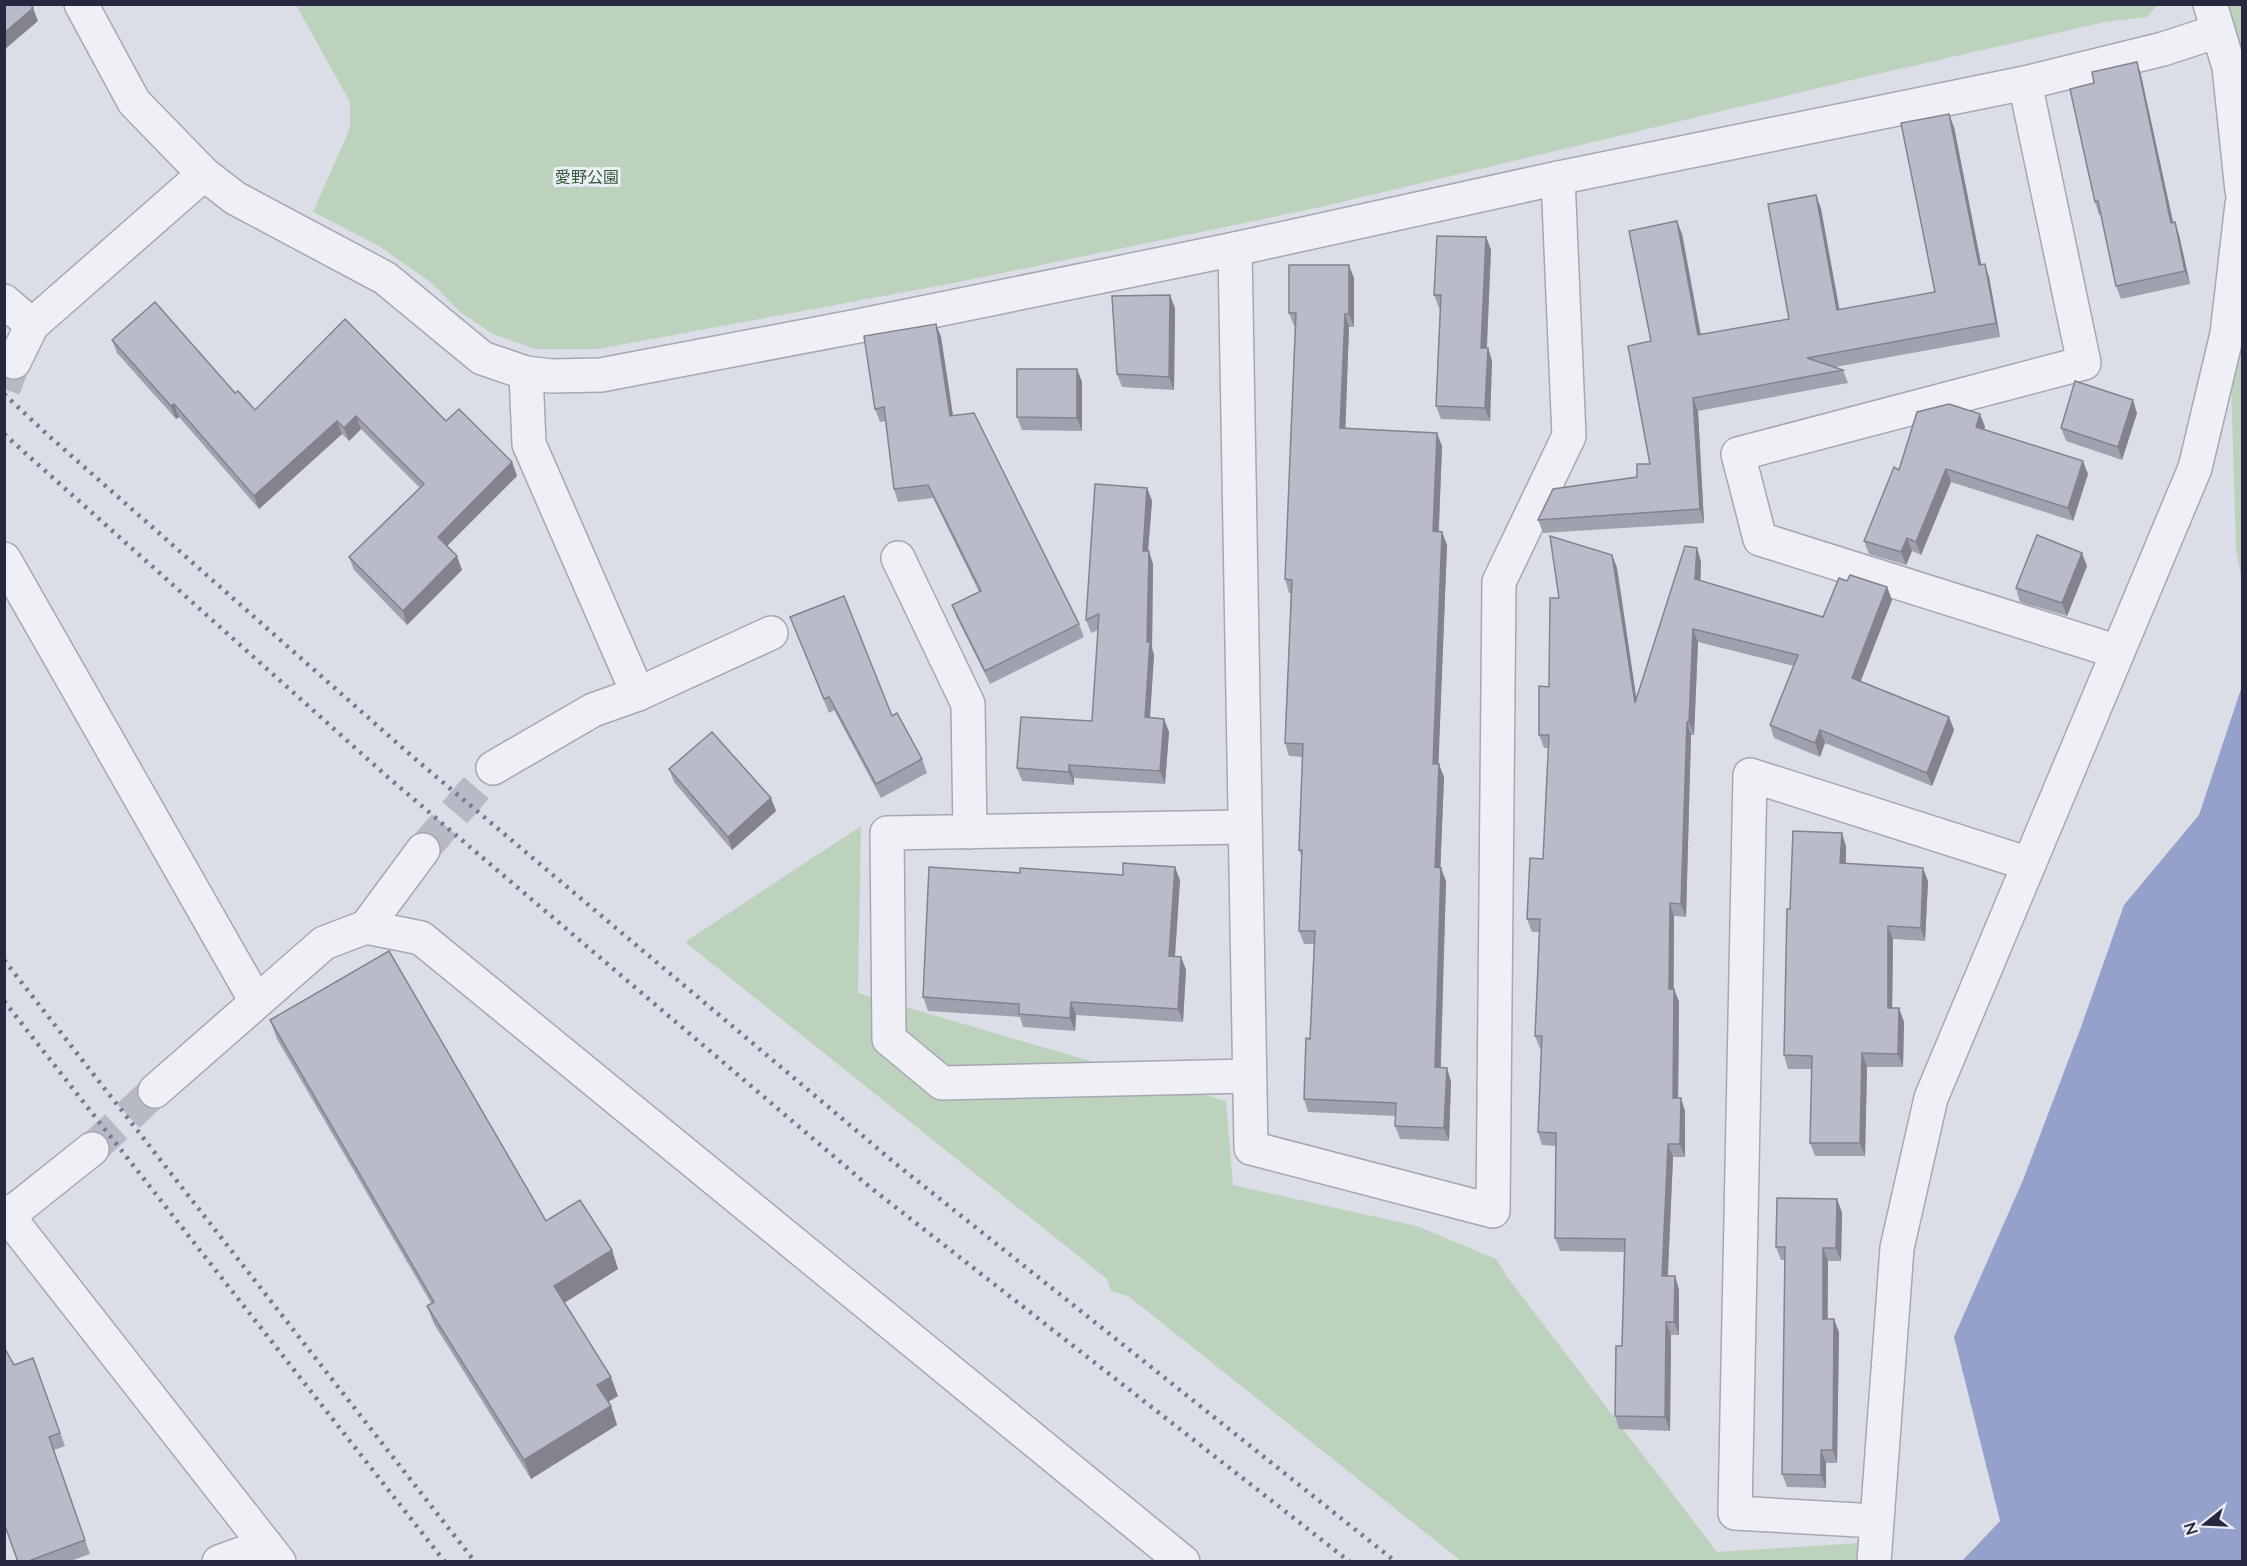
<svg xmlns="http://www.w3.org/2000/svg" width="2247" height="1566" font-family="Lato,'Noto Sans JP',sans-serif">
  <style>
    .green { fill: #bdd2bd }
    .water { fill: #95a1ca }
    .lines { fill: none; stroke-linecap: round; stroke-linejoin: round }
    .minor-tunnel { stroke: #b7bac5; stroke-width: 33; stroke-dasharray: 33 16; stroke-linecap: butt }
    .minor-casing { stroke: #a5a7b4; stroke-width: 36 }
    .tertiary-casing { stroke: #a5a7b4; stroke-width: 36 }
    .minor { stroke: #eff0f5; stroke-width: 33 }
    .tertiary { stroke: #eff0f5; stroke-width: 33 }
    .rail { stroke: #757991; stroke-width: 4.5; stroke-dasharray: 3 6; stroke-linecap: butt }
    .wall { fill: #9fa1ae }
    .shaded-wall { fill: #82838d }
    .building { fill: #b9bbca; stroke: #82838d; stroke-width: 1.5 }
    .labels { text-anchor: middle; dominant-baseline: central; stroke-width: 6; stroke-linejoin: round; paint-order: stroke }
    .park-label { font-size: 16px; fill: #325b35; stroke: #ecedf5 }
  </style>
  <rect width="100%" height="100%" fill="#dcdee7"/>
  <g class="green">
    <polygon points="296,5 2157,5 2147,17 2105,22 1860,78 1321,207 954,283 598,349 535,349 493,334 460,312 433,284 379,246 313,212 350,128 350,102"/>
    <polygon points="2228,5 2242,5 2242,582 2236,550 2229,313"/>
    <polygon points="861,826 858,993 1226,1101 1233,1185 1417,1226 1496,1259 1508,1278 1717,1552 1875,1542 1874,1561 1461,1561 1128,1296 1111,1291 1107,1279 685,942"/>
  </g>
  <polygon class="water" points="2242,686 2242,1561 1962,1561 2000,1521 1954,1337 2023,1180 2081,1027 2124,905 2199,815"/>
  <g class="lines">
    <g class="minor-tunnel">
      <polyline points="4,389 14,362"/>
      <polyline points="423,850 493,768"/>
      <polyline points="92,1149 155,1091"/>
    </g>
    <g class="minor-casing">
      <g id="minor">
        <polyline points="81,4 134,102 204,174 235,198 385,278 482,358 526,373 551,376 601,375 858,326 1235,249 1558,178 2025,83 2163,49 2218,31"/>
        <polyline points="2210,4 2229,67 2242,191"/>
        <polyline points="2025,83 2084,363 1738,454 1760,539 2118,652"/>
        <polyline points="1235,249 1251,1148 1493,1211 1499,582 1569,436 1558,178"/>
        <polyline points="4,301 32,325"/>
        <polyline points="14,362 32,325 204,174"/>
        <polyline points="526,373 529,444 638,694"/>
        <polyline points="898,558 968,704 970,832"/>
        <polyline points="4,559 256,1001"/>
        <polyline points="493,768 593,710 638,694 771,633"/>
        <polyline points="1244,827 887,833 889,1039 942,1083 1249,1076"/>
        <polyline points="366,927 423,850"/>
        <polyline points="155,1091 324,943 366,927 421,938 1183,1562"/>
        <polyline points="8,1216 92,1149"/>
        <polyline points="1876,1521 1735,1513 1750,775 2029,864"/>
        <polyline points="219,1562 266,1545"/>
        <polyline points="1874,1562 1897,1248 1931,1098 2195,468 2227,334 2242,204"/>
      </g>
    </g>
    <g class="tertiary-casing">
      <polyline id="tertiary" points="4,1211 279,1562"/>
    </g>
    <use href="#minor" class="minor"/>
    <use href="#tertiary" class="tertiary"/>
    <g class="rail">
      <polyline points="4,394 49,436 414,758 896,1164 1396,1562"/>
      <polyline points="4,434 390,779 871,1188 1350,1562"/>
      <polyline points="4,960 475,1562"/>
      <polyline points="4,1001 445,1562"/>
    </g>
  </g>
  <g class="wall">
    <polygon points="2137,62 2141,75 2173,222 2175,222 2179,235 2190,284 2121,299 2116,286 2101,215 2099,215 2095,202 2094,83"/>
    <polygon points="1954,127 1981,265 1989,277 2000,337 1835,367 1843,370 1848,383 1698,411 1704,523 1543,533 1538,520 1637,477 1650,464 1651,341 1682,234 1701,335 1789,319 1816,195 1821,209 1839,309 1935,292"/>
    <polygon points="1486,237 1491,250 1487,348 1488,348 1492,361 1490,421 1441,419 1436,406 1440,308 1439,308 1434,295"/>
    <polygon points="1354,278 1354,327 1349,327 1345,428 1442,446 1439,531 1442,532 1447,545 1438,764 1444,777 1440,868 1446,881 1441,1067 1451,1081 1449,1141 1400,1139 1395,1126 1395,1116 1308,1112 1304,1099 1310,1039 1314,944 1304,944 1299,931 1302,858 1299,850 1303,757 1289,756 1285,743 1291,593 1289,593 1285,579 1295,326 1294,326 1289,313"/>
    <polygon points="1175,308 1174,390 1122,387 1117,374"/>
    <polygon points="936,324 941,337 953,416 1079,624 1084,637 990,684 957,618 952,605 979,592 933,498 898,502 894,489 886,421 880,422 875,409"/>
    <polygon points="112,340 235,393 255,410 446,421 512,462 517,476 447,546 462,570 407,625 354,570 349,557 420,488 361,429 349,441 342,434 259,509 179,417 176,419 117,353"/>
    <polygon points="1077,369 1082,382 1082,431 1022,430 1017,417"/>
    <polygon points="2137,413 2122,460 2066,441 2061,428"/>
    <polygon points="1980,414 1985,427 1984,429 2088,474 2073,521 1951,482 1921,555 1912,551 1906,565 1869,554 1864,541 1899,470"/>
    <polygon points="1147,488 1152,501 1148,551 1153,564 1152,648 1154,655 1150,718 1164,719 1169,732 1165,784 1074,778 1074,785 1022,781 1017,768 1092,721 1098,630 1091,633 1086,620"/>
    <polygon points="1612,555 1617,568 1636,697 1701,561 1700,581 1823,617 1847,581 1887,587 1892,600 1860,681 1949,717 1954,730 1932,786 1825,743 1820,757 1774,738 1770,725 1794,666 1698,642 1694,735 1691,735 1686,917 1674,916 1674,989 1679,1002 1678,1098 1685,1111 1685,1157 1673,1157 1668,1276 1675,1276 1679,1290 1679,1335 1671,1335 1670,1431 1619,1429 1615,1416 1622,1346 1624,1252 1560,1251 1555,1238 1556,1146 1542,1145 1538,1132 1541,1049 1540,1049 1535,1036 1539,932 1532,932 1527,919 1543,859 1548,748 1544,748 1539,735 1549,687 1559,598"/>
    <polygon points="2087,566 2067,616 2020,602 2016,588"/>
    <polygon points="790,617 892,716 922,759 927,773 881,798 834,710 829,713"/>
    <polygon points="669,769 771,798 776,811 732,850 674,782"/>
    <polygon points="1846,846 1846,864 1928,881 1925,941 1893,939 1892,1008 1899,1008 1904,1022 1903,1067 1867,1067 1865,1156 1815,1156 1810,1143 1812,1069 1788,1069 1784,1055 1790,909"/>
    <polygon points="1020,873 1180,880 1175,956 1181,957 1186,970 1183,1022 1076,1015 1075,1031 1023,1027 1020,1017 928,1011 923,997"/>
    <polygon points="270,1020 546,1221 612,1250 618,1269 564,1303 618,1396 608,1402 611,1406 617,1425 531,1479 434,1324 427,1306 431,1303 277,1039"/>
    <polygon points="1837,1199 1842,1213 1841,1261 1828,1261 1828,1319 1839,1332 1837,1463 1826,1463 1826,1488 1787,1487 1782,1474 1785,1260 1781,1260 1776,1247"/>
    <polygon points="33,1358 65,1446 54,1450 90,1554 68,1562 18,1562 14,1365"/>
  </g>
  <g class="shaded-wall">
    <polygon points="33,8 38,21 4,50 4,33"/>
    <polygon points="2137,62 2141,75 2176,236 2171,223"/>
    <polygon points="1949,114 1954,127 1984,278 1979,265"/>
    <polygon points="1816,195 1821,209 1842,323 1837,310"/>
    <polygon points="1677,221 1682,234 1703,348 1698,335"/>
    <polygon points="2175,222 2179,235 2190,284 2185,271"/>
    <polygon points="1486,237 1491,250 1486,361 1481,348"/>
    <polygon points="1985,264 1989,277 2000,337 1996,323"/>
    <polygon points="1349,265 1354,278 1354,327 1349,314"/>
    <polygon points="1170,295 1175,308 1174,390 1169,377"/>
    <polygon points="1345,314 1349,327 1345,441 1340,428"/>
    <polygon points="936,324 941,337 955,429 950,416"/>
    <polygon points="1488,348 1492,361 1490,421 1485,408"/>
    <polygon points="1077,369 1082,382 1082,431 1077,418"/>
    <polygon points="1693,398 1698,411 1704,523 1700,509"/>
    <polygon points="2133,400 2137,413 2122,460 2118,447"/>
    <polygon points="174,404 179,417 176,419 171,406"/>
    <polygon points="1980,414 1985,427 1981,440 1976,427"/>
    <polygon points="356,416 361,429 349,441 344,428"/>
    <polygon points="337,421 342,434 259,509 254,496"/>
    <polygon points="1437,433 1442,446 1438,544 1433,531"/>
    <polygon points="2083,461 2088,474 2073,521 2068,508"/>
    <polygon points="512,462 517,476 443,550 438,537"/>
    <polygon points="1946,469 1951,482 1921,555 1916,542"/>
    <polygon points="1147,488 1152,501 1147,564 1143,551"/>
    <polygon points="1442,532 1447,545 1438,777 1433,764"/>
    <polygon points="1907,538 1912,551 1906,565 1901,552"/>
    <polygon points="1697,548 1701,561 1700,593 1695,579"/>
    <polygon points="1149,551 1153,564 1152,648 1154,655 1149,730 1145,717"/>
    <polygon points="2082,553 2087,566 2067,616 2062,603"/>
    <polygon points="1612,555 1617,568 1639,716 1635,703"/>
    <polygon points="457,556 462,570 407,625 403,611"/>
    <polygon points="1887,587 1892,600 1857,691 1852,678"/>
    <polygon points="1693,629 1698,642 1694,735 1689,722"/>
    <polygon points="1949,717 1954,730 1932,786 1927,773"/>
    <polygon points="1164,719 1169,732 1165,784 1160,771"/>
    <polygon points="1687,722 1691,735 1686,917 1681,904"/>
    <polygon points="1820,730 1825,743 1820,757 1815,743"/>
    <polygon points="1439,764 1444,777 1440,880 1435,867"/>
    <polygon points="1069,765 1074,778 1074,785 1069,772"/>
    <polygon points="771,798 776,811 732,850 728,837"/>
    <polygon points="1842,833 1846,846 1845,876 1840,863"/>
    <polygon points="1175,867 1180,880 1174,969 1169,956"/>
    <polygon points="1441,868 1446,881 1440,1080 1435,1067"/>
    <polygon points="1923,868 1928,881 1925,941 1921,928"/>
    <polygon points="1670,903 1674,916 1673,1002 1669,989"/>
    <polygon points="1888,926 1893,939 1892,1021 1888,1008"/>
    <polygon points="1181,957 1186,970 1183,1022 1178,1009"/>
    <polygon points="1674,989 1679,1002 1678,1111 1673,1098"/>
    <polygon points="1071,1002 1076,1015 1075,1031 1070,1018"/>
    <polygon points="1899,1008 1904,1022 1903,1067 1898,1054"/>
    <polygon points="1862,1053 1867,1067 1865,1156 1860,1143"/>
    <polygon points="1447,1068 1451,1081 1449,1141 1444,1128"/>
    <polygon points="1681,1098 1685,1111 1685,1157 1680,1144"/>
    <polygon points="1668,1144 1673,1157 1667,1290 1662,1276"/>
    <polygon points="1837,1199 1842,1213 1841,1261 1836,1248"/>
    <polygon points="1823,1248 1828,1261 1827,1332 1823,1319"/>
    <polygon points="612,1250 618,1269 561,1305 554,1286"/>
    <polygon points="1675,1276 1679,1290 1679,1335 1674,1322"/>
    <polygon points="1834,1319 1839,1332 1837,1463 1833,1450"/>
    <polygon points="1666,1322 1671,1335 1670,1431 1665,1417"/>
    <polygon points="611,1377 618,1396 604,1404 597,1385"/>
    <polygon points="611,1406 617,1425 531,1479 524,1460"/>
    <polygon points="1821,1450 1826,1463 1826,1488 1821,1475"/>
  </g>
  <g class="building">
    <polygon points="4,4 30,4 33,8 4,33"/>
    <polygon points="2137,62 2171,223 2175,222 2185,271 2116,286 2098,201 2095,202 2070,89 2094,83 2092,72"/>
    <polygon points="1949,114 1979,265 1985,264 1996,323 1807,358 1843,370 1693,398 1700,509 1538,520 1553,489 1637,477 1637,464 1650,464 1628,346 1651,341 1629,231 1677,221 1698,335 1789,319 1768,204 1816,195 1837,310 1935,292 1901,123"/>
    <polygon points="1437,236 1486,237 1481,348 1488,348 1485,408 1436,406 1441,295 1434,295"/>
    <polygon points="1289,265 1349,265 1349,314 1345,314 1340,428 1437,433 1433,531 1442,532 1433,764 1439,764 1435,867 1441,868 1435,1067 1447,1068 1444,1128 1395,1126 1396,1103 1304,1099 1306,1038 1310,1039 1315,931 1299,931 1302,850 1299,850 1303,744 1285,743 1292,580 1285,579 1296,313 1289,313"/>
    <polygon points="1170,295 1169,377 1117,374 1112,296"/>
    <polygon points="155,302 235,393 238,391 255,410 345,319 446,421 459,409 512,462 438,537 457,556 403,611 349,557 424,484 356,416 344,428 337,421 254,496 174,404 171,406 112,340"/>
    <polygon points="936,324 950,416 974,413 1079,624 985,671 952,605 981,591 928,485 894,489 884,407 875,409 864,336"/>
    <polygon points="1017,369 1077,369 1077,418 1017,417"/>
    <polygon points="2075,381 2133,400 2118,447 2061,428"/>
    <polygon points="1949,404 1980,414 1976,427 2083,461 2068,508 1946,469 1916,542 1907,538 1901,552 1864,541 1894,467 1899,470 1917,412"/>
    <polygon points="1095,484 1147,488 1143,551 1149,551 1147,642 1150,642 1145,717 1164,719 1160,771 1069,765 1069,772 1017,768 1021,717 1092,721 1099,614 1086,620"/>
    <polygon points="2037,535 2082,553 2062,603 2016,588"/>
    <polygon points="1550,536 1612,555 1635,703 1685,546 1697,548 1695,579 1823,617 1839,578 1847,581 1850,575 1887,587 1852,678 1949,717 1927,773 1820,730 1815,743 1770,725 1798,655 1693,629 1689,722 1687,722 1681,904 1670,903 1669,989 1674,989 1673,1098 1681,1098 1680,1144 1668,1144 1662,1276 1675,1276 1674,1322 1666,1322 1665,1417 1615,1416 1616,1346 1622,1346 1625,1239 1555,1238 1556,1133 1538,1132 1542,1036 1535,1036 1540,919 1527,919 1530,858 1543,859 1549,735 1539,735 1539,686 1549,687 1550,598 1559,598"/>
    <polygon points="844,596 892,716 897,713 922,759 876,784 829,697 824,699 790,617"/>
    <polygon points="712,732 771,798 728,837 669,769"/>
    <polygon points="1793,831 1842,833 1840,863 1923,868 1921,928 1888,926 1888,1008 1899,1008 1898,1054 1862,1053 1860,1143 1810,1143 1812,1056 1784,1055 1787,909 1790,909"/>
    <polygon points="1123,863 1175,867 1169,956 1181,957 1178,1009 1071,1002 1070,1018 1019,1014 1019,1004 923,997 929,867 1020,873 1020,868 1123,875"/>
    <polygon points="389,951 546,1221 580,1200 612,1250 554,1286 611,1377 597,1385 611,1406 524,1460 427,1306 434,1302 270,1020"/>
    <polygon points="1777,1198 1837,1199 1836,1248 1823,1248 1823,1319 1834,1319 1833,1450 1821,1450 1821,1475 1782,1474 1785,1247 1776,1247"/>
    <polygon points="4,1347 14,1365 33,1358 60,1433 49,1437 85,1540 26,1562 18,1562 4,1523"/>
  </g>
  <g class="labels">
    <g class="park-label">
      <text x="587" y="176">愛野公園</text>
    </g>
  </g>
  <rect width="2247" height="1566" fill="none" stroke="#25283e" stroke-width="12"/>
  <g transform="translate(2205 1524) rotate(252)" stroke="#ecedf5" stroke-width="4.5" paint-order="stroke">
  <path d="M0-4.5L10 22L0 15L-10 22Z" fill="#25283e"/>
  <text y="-9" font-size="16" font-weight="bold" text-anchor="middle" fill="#25283e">N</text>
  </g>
</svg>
